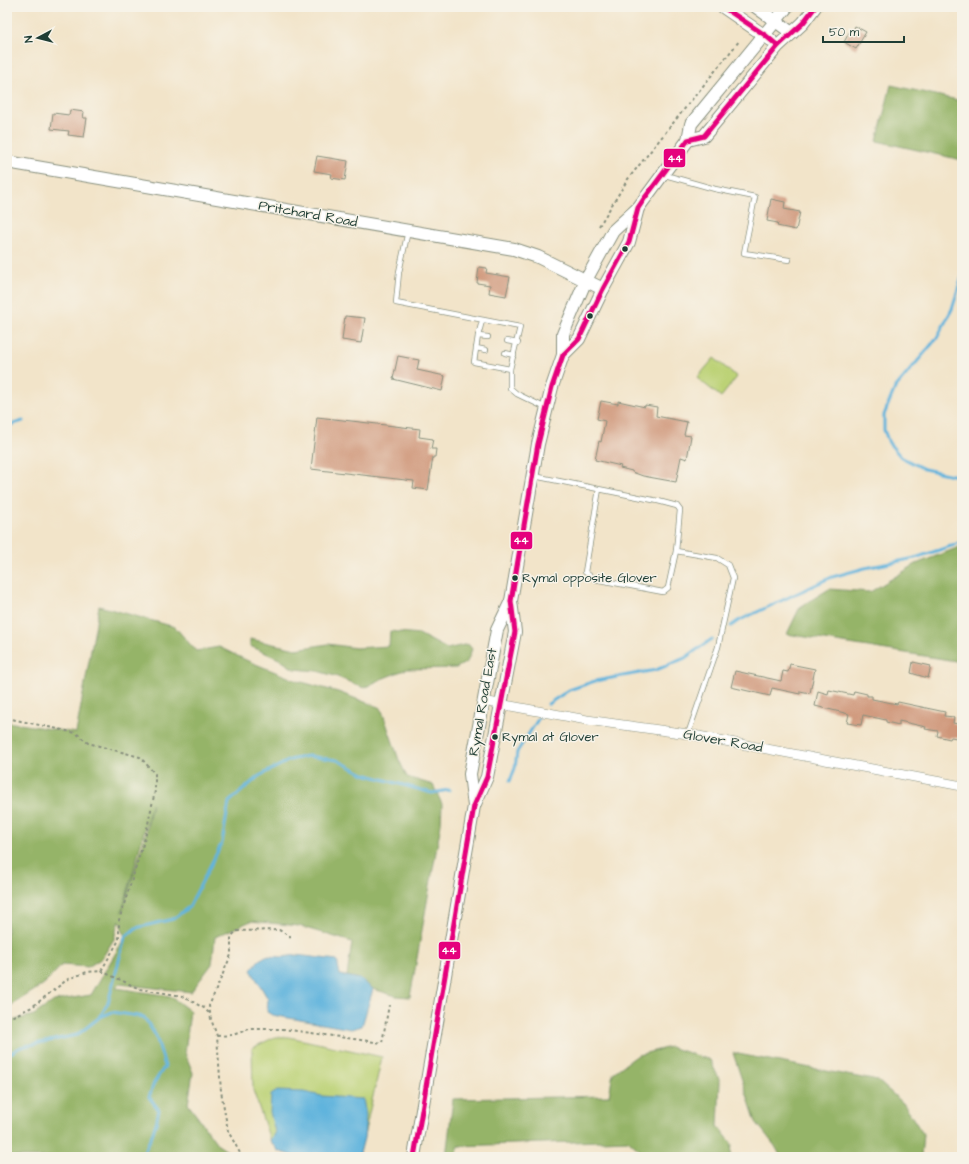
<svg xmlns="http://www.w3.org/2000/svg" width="969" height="1164" font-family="'Architects Daughter',sans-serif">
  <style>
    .green { fill: #bcd276; stroke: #6e8855 }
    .forest { fill: #95b467; stroke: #5a784e; fill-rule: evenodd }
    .water { fill: #61b4dd; stroke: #407888 }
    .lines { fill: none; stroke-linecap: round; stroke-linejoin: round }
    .stream { stroke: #61b4dd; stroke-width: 3 }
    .building { fill: #cf9679 }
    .service-casing { stroke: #88907e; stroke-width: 6 }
    .minor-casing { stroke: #88907e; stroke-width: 10 }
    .secondary-casing { stroke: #88907e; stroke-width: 14 }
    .path { stroke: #88907e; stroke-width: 2; stroke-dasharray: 3 3; stroke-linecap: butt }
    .service { stroke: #fff; stroke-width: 4.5 }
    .minor { stroke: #fff; stroke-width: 9 }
    .secondary { stroke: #fff; stroke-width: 12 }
    .bus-1-casing { stroke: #f7f3e8; stroke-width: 8 }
    .bus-1 { stroke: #e5007d; stroke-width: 5 }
    .bus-dot { fill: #1f3d34; stroke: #f7f3e8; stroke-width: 1.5 }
    .labels { text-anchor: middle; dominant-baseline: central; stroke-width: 3; stroke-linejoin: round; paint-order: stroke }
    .bus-label { font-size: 13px; fill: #1f3d34; stroke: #f7f3e8; text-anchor: start }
    .street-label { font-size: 14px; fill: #1f3d34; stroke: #f7f3e8 }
    .line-badge { stroke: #f7f3e8; stroke-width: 1.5 }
    .badge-label { font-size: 11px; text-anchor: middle; font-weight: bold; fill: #fff }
  </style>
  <rect width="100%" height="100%" fill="#f7f3e8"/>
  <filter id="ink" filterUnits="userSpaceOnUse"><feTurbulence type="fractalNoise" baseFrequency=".025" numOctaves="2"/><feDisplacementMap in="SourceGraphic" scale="8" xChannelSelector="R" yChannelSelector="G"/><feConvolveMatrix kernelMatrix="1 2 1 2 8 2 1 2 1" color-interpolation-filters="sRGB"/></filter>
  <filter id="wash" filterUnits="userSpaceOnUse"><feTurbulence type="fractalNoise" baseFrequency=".012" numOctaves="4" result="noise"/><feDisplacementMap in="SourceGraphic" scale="16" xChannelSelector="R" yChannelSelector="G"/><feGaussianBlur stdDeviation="0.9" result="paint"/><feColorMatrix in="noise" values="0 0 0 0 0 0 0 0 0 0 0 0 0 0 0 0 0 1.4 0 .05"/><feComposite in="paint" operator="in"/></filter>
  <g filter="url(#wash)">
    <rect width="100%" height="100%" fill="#f2e4c9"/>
    <g class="green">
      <polygon points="714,358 737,377 721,397 697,378"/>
      <polygon points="275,1037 289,1037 382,1057 359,1157 296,1157 278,1151 270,1140 253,1090 252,1048"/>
    </g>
    <g class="forest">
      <polygon points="891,85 962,101 962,160 877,141"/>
      <polygon points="962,546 962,662 787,634 800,607 829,589 870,592 916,564"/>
      <path d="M99,606l76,21 21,24 23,-4 29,14 50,20 40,11 43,16 18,52 8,17 26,8 9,19 -1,20 -31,173 -14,-1 -23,-7 -13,-10 -13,-3 5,-34 -53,-16 -48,-5 -36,16 -3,27 -21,28 -72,-8 -3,4 54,8 20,15 -5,42 8,20 -5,31 30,41 14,9 3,3h-228v-135l27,-7 20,-14 37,-6 34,-58 -6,-17 -5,19 -12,19 -14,9 -26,-2 -18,19 -37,24v-286l69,11zM152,803l-7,35 -23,74z"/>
      <polygon points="390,631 419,634 447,649 468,644 472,649 467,662 456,668 407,669 381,679 364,688 335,676 317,671 294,669 279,659 250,646 250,639 296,649 328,644 356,648 389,646"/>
      <polygon points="670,1047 710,1060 720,1081 718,1126 732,1144 731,1157 647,1157 628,1140 459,1146 455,1157 446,1157 453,1099 609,1096 613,1073 638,1055"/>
      <polygon points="733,1053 878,1081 903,1103 923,1134 921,1157 781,1157 775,1146 756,1122"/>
    </g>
    <g class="water">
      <polygon points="296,955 337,960 340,975 360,979 373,989 362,1026 351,1029 272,1015 267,1012 268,999 251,970 259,960 266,956 283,957"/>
      <polygon points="277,1091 304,1092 322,1096 363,1099 366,1115 364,1138 359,1157 296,1157 278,1151 270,1140 275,1132 270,1112 271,1095"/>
    </g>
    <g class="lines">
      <g class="stream">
        <polyline points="962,277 952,309 937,338 895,388 884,415 884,430 889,443 901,457 924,469 962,477"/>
        <polyline points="7,426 23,421"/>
        <polyline points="731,626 738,621 832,577 865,568 915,558 954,545 962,541"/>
        <polyline points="548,704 569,690 595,681 656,670 685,658 712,639"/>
        <polyline points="510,781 515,768 517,752 542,713"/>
        <polyline points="100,1017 108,1003 125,937 136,928 173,919 189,907 222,843 229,802 259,776 290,760 308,756 337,760 364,774 432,793 449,790"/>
        <path d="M7,1055l14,-8 56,-12 23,-18 12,-5 32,5 12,19 9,30 -11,17 -5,14 10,13c-3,18 -9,32 -18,47"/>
      </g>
    </g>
    <g id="blocks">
      <g class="building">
        <polygon points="855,26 866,32 856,49 844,42 850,31 852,33"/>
        <polygon points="70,110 84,112 83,118 87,118 84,137 68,135 69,131 51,129 53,113 69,115"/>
        <polygon points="317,156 348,161 345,180 331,178 332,174 314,171"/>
        <polygon points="771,199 785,202 784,209 800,212 796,230 777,226 778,223 767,221"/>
        <polygon points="479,267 487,268 486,273 510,277 506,296 489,293 490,285 477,283"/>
        <polygon points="345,316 365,318 361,343 342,340"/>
        <polygon points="398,356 419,360 417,370 445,376 442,391 393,379"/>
        <polygon points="601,401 618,404 618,401 645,407 645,405 657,407 656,416 687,422 684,435 691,436 687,459 681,457 676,482 643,476 632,472 632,471 620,468 621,466 595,460 599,441 601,442 605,421 597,419"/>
        <polygon points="317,417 420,429 419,437 433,439 431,449 436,449 435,457 433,457 428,490 413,488 414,481 311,469"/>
        <polygon points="913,662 931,666 928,678 911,673"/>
        <polygon points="790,664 815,669 810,693 800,691 800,694 772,688 770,696 731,687 735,671 781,681 783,671 788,672"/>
        <polygon points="829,690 853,695 854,691 867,694 867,696 872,696 872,699 897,704 898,702 945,712 944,716 954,717 953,723 962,725 962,739 951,737 950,739 937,736 938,731 925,729 926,727 899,721 899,725 886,722 886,720 863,715 861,725 847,723 849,714 815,706 818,691 828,694"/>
      </g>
    </g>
  </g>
  <g filter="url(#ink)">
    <use href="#blocks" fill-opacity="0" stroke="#88907e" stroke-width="1"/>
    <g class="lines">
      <g class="service-casing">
        <g id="service">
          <polyline points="665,175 715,189 755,197 744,253 789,260"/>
          <polyline points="408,231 399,272 396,303 520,327 510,369 474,362 478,336 482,321"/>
          <polyline points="478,336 488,337"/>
          <polyline points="507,341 518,343"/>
          <polyline points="476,348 486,350"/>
          <polyline points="505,353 514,355"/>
          <polyline points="510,369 510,388 517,394 546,408"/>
          <polyline points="534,476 658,501 677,506 680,510 676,551 668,588 663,592 594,579 585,572 599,489"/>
          <polyline points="676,551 717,558 728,565 733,578 718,647 688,734"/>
        </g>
      </g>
      <g class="minor-casing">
        <polyline id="minor" points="483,701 587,720 688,734 962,786"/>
      </g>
      <g class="secondary-casing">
        <g id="secondary">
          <polyline points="723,7 771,40"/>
          <polyline points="756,7 792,33"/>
          <polyline points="688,140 704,136 778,46 803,23 815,7"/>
          <polyline points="7,162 514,249 538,257 603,289"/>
          <polyline points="563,355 579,339 603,289 629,242 638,208"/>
          <polyline points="474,806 470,774 497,630 511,601 538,444 552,387 563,355 563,334 586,280 613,231 638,208 688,140 691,124 787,7"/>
          <polyline points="414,1157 474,806 487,777 515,632 511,601"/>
        </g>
      </g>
      <g class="path">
        <polyline points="599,226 628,179 740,40"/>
        <polyline points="7,718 76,733 88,743 140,757 155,774 155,791 145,838 119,920 119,940 101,971"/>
        <polyline points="7,1019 32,1007 68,979 87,972 101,971 140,989 182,996 204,1008 210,1014"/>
        <polyline points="217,1036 233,1035 249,1029 283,1029 382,1043 389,1005"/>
        <polyline points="244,1157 241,1155 228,1131 221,1091 217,1036 211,1019 209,1006 231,955 231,937 236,931 279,930 290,936 290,940"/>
      </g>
      <use href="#service" class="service"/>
      <use href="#minor" class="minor"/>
      <use href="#secondary" class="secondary"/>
      <g class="bus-1-casing">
        <g id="bus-1">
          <polyline points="723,7 765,35 778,46"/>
          <polyline points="414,1157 474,806 487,777 515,632 511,601 538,444 552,387 563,355 579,339 603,289 629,242 638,208 644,199 688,140 704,136 778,46 803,23 815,7"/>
        </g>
      </g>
      <use href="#bus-1" class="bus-1"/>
    </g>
  </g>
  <g class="bus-dot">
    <circle cx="625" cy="249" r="3.5"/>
    <circle cx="590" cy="316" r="3.5"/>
    <circle cx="515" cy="578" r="3.5"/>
    <circle cx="495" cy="737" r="3.5"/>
  </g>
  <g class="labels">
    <g class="bus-label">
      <text x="522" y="578">Rymal opposite Glover</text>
      <text x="502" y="737">Rymal at Glover</text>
    </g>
    <g class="street-label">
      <text transform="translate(308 214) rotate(10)">Pritchard Road</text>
      <text transform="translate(483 702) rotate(-80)">Rymal Road East</text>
      <text transform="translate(723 741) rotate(10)">Glover Road</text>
    </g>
  </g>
  <g class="line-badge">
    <rect x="663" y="148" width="23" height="20" rx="4" fill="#e5007d"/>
    <rect x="510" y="531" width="23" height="19" rx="4" fill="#e5007d"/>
    <rect x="438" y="941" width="23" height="19" rx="4" fill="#e5007d"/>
  </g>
  <g class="badge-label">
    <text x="675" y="162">44</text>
    <text x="521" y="544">44</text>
    <text x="449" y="954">44</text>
  </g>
  <rect width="969" height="1164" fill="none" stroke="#f7f3e8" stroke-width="24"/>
  <g transform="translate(38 38) rotate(263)" stroke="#f7f3e8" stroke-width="3" paint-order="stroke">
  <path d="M0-3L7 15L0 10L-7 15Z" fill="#1f3d34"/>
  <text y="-6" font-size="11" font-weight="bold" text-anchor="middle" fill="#1f3d34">N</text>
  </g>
  <path d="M823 36v6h81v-6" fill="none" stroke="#1f3d34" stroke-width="2"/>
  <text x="829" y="36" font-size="12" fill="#1f3d34" stroke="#f7f3e8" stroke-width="3" paint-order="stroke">50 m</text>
</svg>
